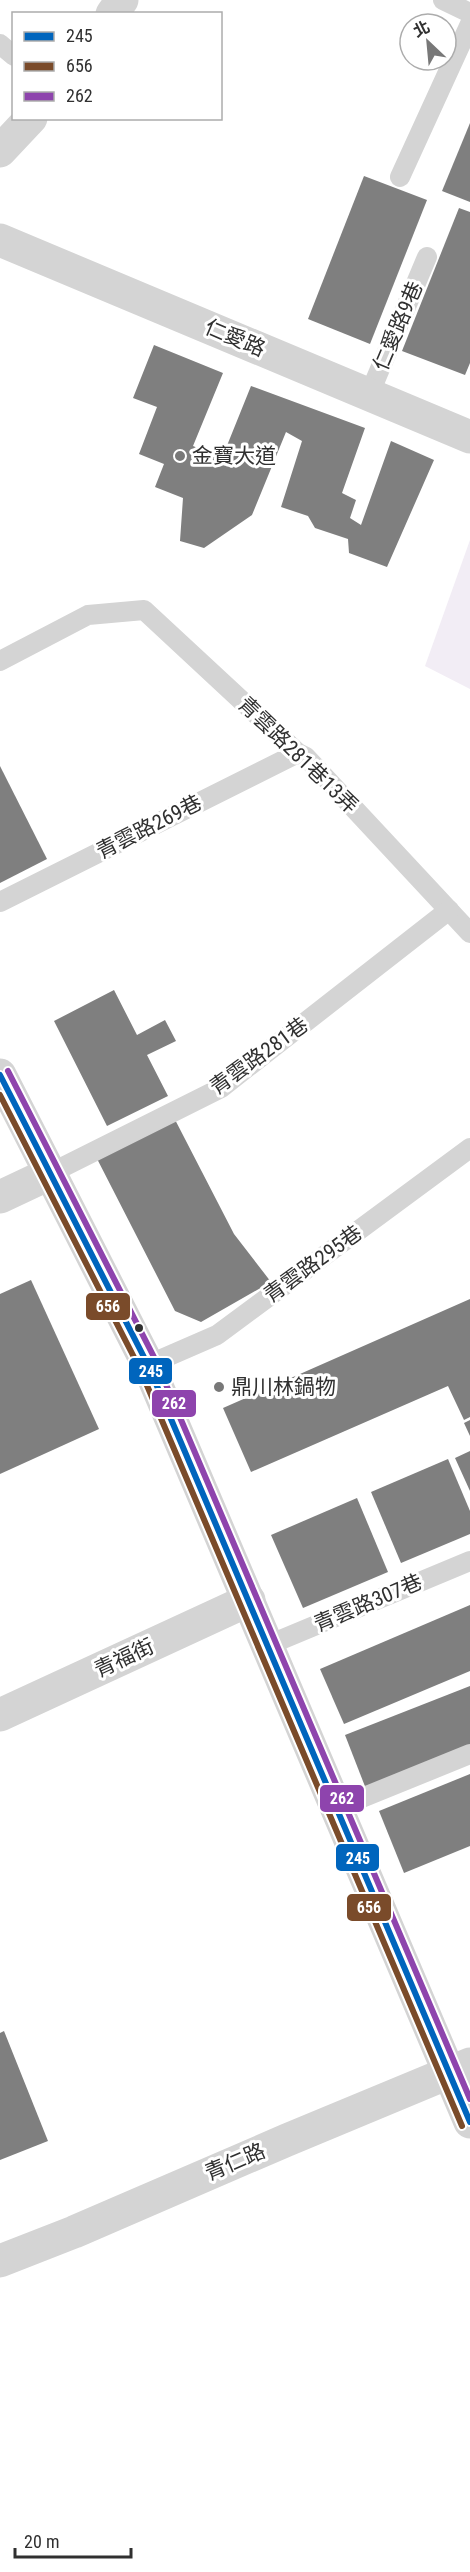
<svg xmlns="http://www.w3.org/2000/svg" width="470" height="2572" font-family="'Roboto Condensed','Noto Sans TC',sans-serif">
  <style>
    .green { fill: #f2edf5 }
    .building { fill: #7f7f7f }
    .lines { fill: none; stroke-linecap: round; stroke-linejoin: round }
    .service { stroke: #d4d4d4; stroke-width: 20 }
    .minor { stroke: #d4d4d4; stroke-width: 33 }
    .tertiary { stroke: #d4d4d4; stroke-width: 33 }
    .bus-1-casing { stroke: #fff; stroke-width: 10 }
    .bus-2-casing { stroke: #fff; stroke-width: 10 }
    .bus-3-casing { stroke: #fff; stroke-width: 10 }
    .bus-1 { stroke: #0065bd; stroke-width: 6 }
    .bus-2 { stroke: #7a4b2a; stroke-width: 6 }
    .bus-3 { stroke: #8e44ad; stroke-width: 6 }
    .poi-dot { fill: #787878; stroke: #fff; stroke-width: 2 }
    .bus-dot { fill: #303030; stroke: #fff; stroke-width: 2 }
    .labels { text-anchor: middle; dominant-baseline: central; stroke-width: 6; stroke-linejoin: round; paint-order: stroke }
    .street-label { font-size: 21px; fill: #303030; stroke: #fff }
    .poi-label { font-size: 21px; fill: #303030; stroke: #fff; text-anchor: start }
    .line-badge { stroke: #fff; stroke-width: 2 }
    .badge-label { font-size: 16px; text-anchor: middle; font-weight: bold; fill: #fff }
  </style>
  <rect width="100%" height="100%" fill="#fff"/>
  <polygon class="green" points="470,540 470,689 425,666"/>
  <g class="building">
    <polygon points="470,123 470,202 442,191"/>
    <polygon points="364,176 427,200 370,344 308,319"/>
    <polygon points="459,208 470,212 470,363 465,375 402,351"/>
    <polygon points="154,345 223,373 193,446 222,458 251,386 365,428 342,493 356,500 350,518 361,525 391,441 434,460 387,567 349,553 348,539 315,528 308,516 281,507 302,441 286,432 252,515 204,548 180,541 183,498 155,487 164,464 139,454 157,407 133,398"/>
    <polygon points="0,766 47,859 0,883"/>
    <polygon points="114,990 137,1035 165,1020 176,1041 147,1055 168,1096 107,1126 54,1021"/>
    <polygon points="169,1108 234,1234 271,1282 201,1322 175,1311 91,1147"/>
    <polygon points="31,1280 99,1429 0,1474 0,1294"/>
    <polygon points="470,1299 470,1417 464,1420 448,1386 251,1472 223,1408"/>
    <polygon points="470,1420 470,1436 464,1423"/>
    <polygon points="470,1451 470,1491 455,1458"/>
    <polygon points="448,1459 470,1511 470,1534 401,1563 371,1492"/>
    <polygon points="357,1498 388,1572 303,1608 271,1535"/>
    <polygon points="470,1605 470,1671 344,1724 320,1669"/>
    <polygon points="470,1686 470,1747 366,1789 345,1735"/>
    <polygon points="470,1774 470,1846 404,1873 379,1811"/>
    <polygon points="4,2031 48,2141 0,2160 0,2033"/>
  </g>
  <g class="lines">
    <g class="service">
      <polyline points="443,0 470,13"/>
      <polyline points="0,44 14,56"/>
      <polyline points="400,177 470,24"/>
      <polyline points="369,395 427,257"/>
      <polyline points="0,661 88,615 144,610 298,753 306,757 470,933"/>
      <polyline points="0,902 298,753"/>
      <polyline points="51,1173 221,1088 449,910"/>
      <polyline points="148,1365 217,1335 470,1148"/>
      <polyline points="266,1646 470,1561"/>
      <polyline points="337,1808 470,1754"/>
    </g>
    <g class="minor">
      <polyline points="0,240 470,437"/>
      <polyline points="0,1197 51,1173"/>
      <polyline points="0,1715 249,1600"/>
      <polyline points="0,2261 74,2232 287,2140 470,2064"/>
    </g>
    <g class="tertiary">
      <polyline points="112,14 122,0"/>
      <polyline points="0,151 31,118"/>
      <polyline points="0,1075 148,1365 470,2122"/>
    </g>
    <g class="bus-1-casing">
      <polyline id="bus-1" points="0,1075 148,1365 470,2122"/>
    </g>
    <g class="bus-2-casing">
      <polyline id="bus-2" points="0,1095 140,1369 462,2126"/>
    </g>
    <g class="bus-3-casing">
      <polyline id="bus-3" points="8,1071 156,1361 470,2099"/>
    </g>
    <use href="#bus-1" class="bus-1"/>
    <use href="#bus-2" class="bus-2"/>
    <use href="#bus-3" class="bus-3"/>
  </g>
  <g class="poi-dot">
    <circle cx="180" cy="456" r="6"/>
    <circle cx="219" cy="1387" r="6"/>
  </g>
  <circle class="bus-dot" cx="139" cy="1328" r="5"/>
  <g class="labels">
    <g class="street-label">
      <text transform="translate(398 326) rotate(-67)">仁愛路9巷</text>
      <text transform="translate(235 338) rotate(23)">仁愛路</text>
      <text transform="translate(298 755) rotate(44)">青雲路281巷13弄</text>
      <text transform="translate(149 827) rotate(-27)">青雲路269巷</text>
      <text transform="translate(259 1056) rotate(-36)">青雲路281巷</text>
      <text transform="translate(313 1264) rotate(-36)">青雲路295巷</text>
      <text transform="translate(368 1603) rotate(-23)">青雲路307巷</text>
      <text transform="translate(124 1658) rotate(-25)">青福街</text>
      <text transform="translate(235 2162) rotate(-23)">青仁路</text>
    </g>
    <g class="poi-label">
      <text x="192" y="456">金寶大道</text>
      <text x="231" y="1387">鼎川林鍋物</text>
    </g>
  </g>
  <g class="line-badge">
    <rect x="85" y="1292" width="46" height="29" rx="6" fill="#7a4b2a"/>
    <rect x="128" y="1357" width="45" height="28" rx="6" fill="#0065bd"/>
    <rect x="151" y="1389" width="46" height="29" rx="6" fill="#8e44ad"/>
    <rect x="319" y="1784" width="46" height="29" rx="6" fill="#8e44ad"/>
    <rect x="335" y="1843" width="45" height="29" rx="6" fill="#0065bd"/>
    <rect x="346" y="1893" width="46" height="29" rx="6" fill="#7a4b2a"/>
  </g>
  <g class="badge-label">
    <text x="108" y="1312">656</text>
    <text x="151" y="1377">245</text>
    <text x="174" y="1409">262</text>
    <text x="342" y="1804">262</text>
    <text x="358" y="1864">245</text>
    <text x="369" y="1913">656</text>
  </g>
  <rect x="12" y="12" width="210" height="108" fill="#ffffff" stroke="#acacac" stroke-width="1.5"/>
  <rect x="24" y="32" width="30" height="9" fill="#0065bd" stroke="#acacac" stroke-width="1.5"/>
  <text x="66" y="42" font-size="18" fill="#303030">245</text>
  <rect x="24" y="62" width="30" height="9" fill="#7a4b2a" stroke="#acacac" stroke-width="1.5"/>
  <text x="66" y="72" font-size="18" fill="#303030">656</text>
  <rect x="24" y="92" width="30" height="9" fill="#8e44ad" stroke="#acacac" stroke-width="1.5"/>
  <text x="66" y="102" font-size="18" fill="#303030">262</text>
  <g transform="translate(428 42) rotate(334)"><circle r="28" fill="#ffffff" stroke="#acacac" stroke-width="1.5"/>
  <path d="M0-4.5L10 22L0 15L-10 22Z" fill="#787878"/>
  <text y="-9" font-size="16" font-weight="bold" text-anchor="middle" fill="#303030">北</text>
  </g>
  <path d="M15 2548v9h116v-9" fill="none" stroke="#303030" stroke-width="3"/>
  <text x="24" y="2548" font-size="18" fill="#303030" stroke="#ffffff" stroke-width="4.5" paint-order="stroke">20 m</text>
</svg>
